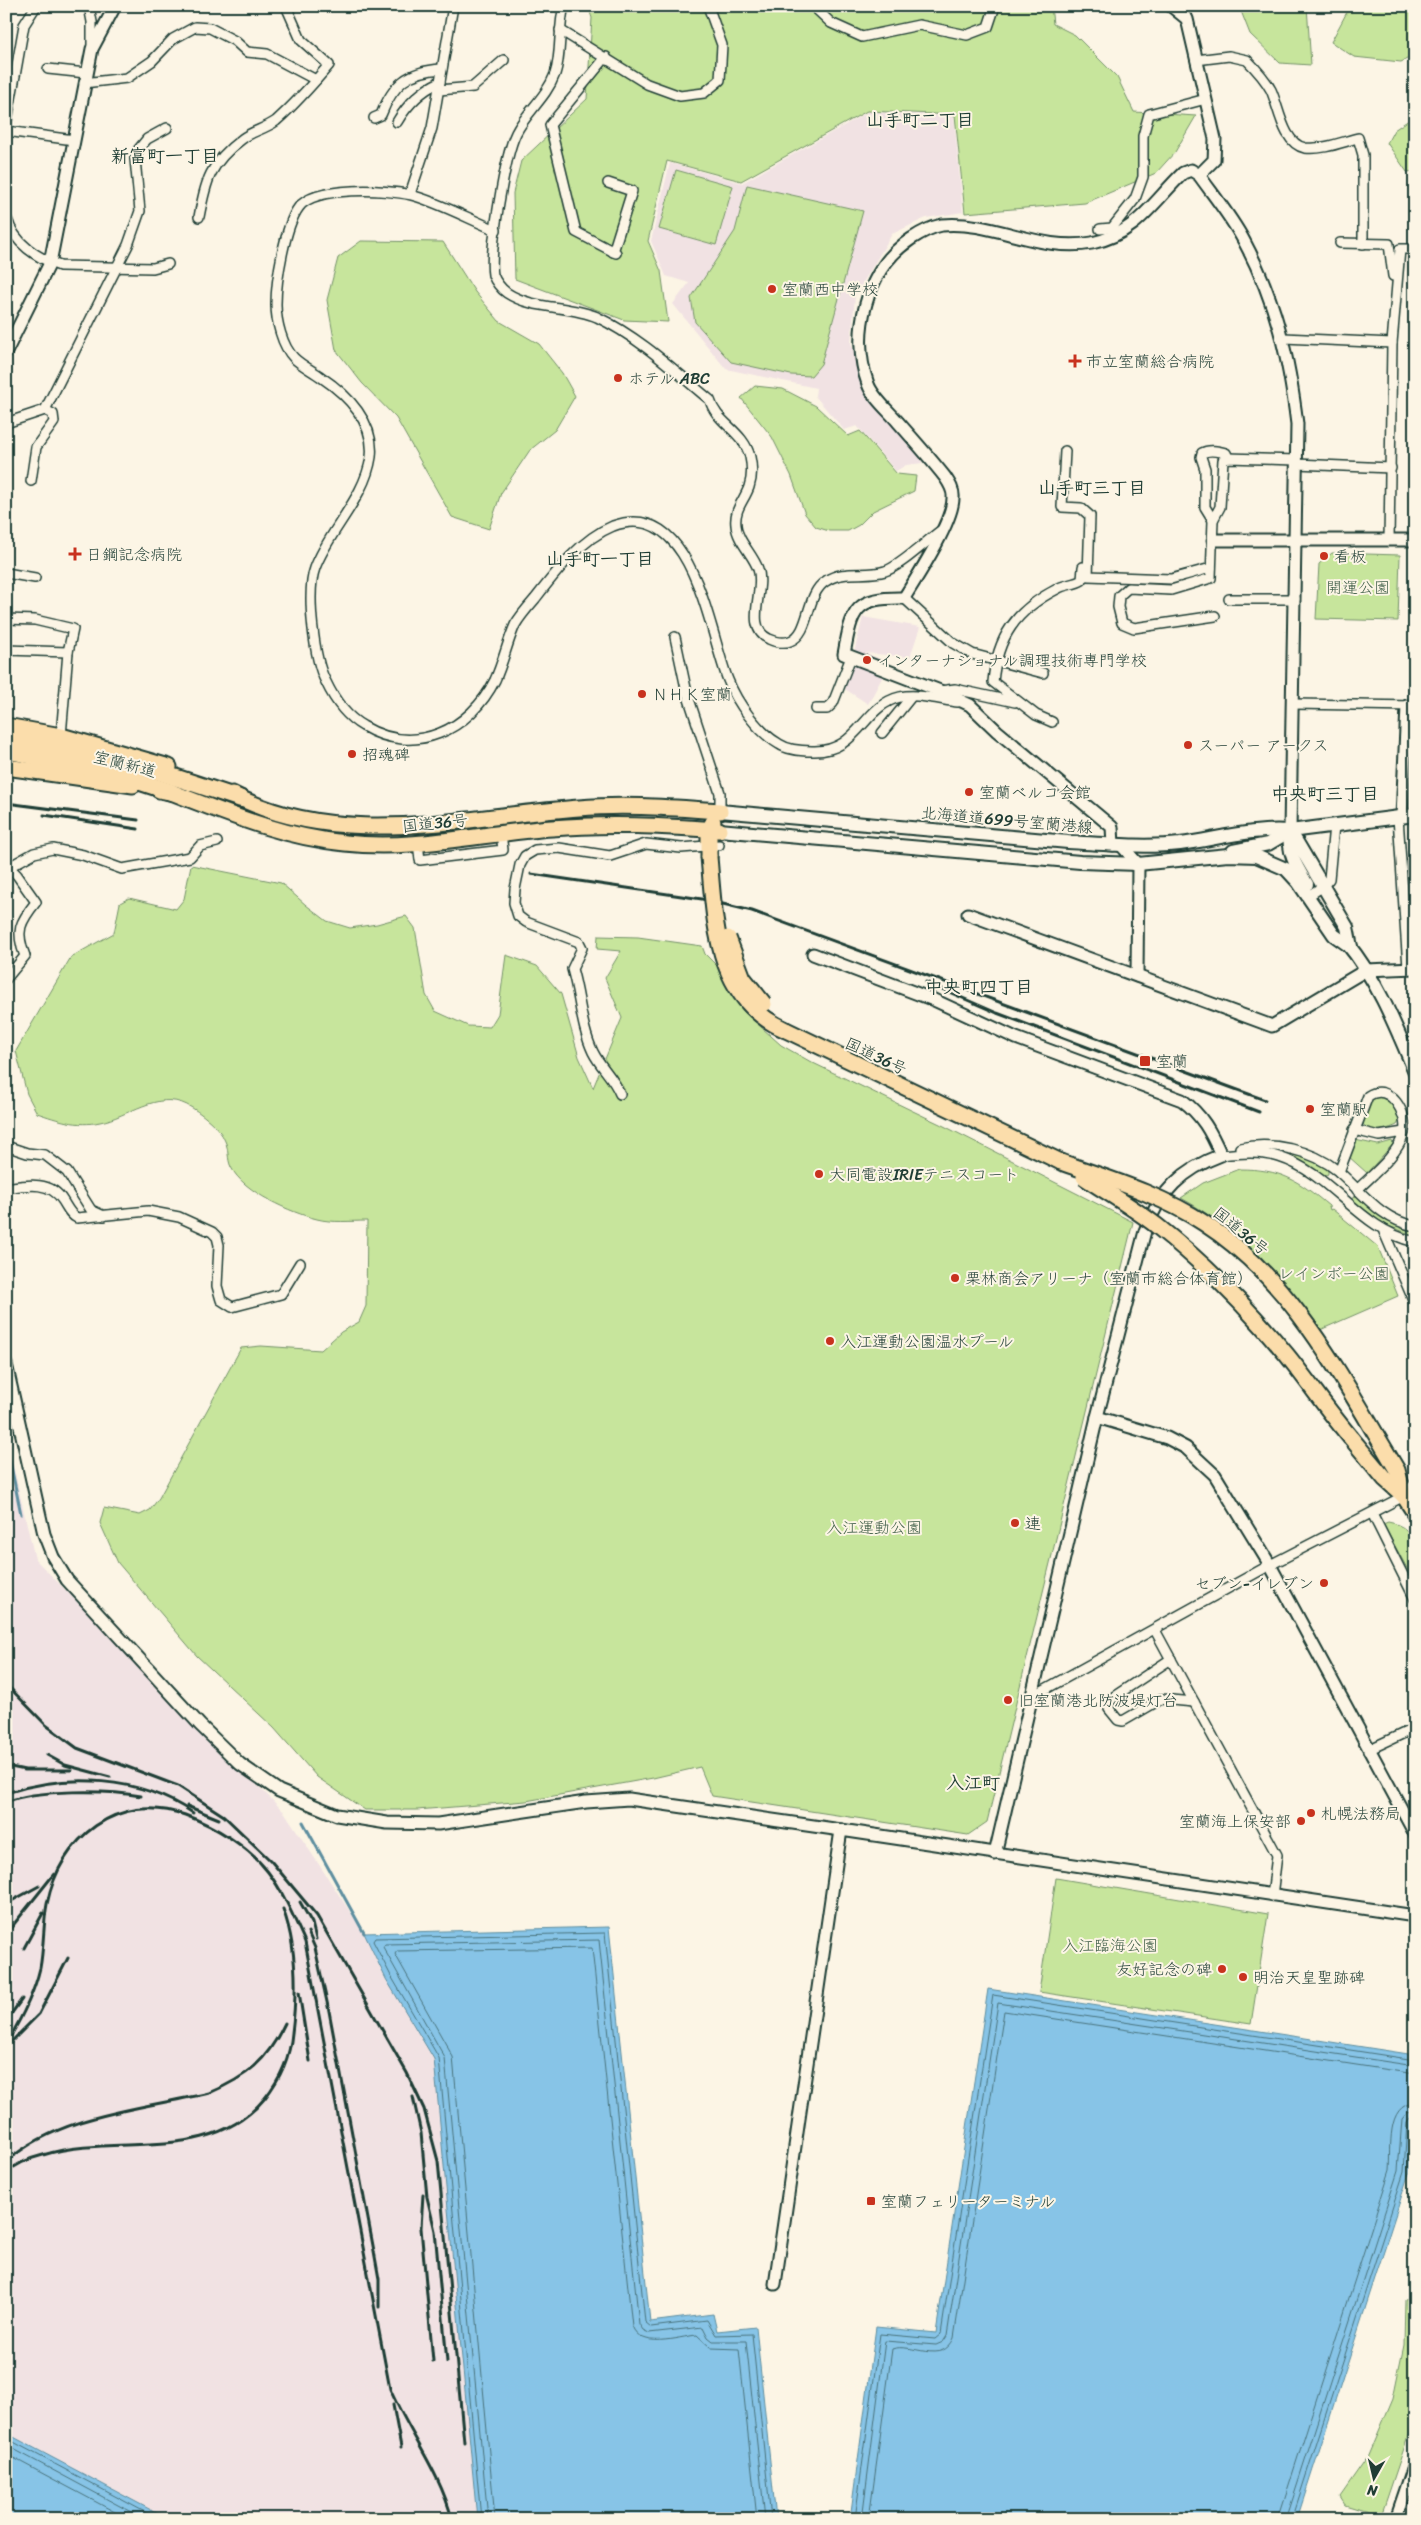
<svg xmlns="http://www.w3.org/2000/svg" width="1421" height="2525" font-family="Sriracha,'Klee One',sans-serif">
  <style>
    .built { fill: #f1e2e3 }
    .green { fill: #c7e59c; stroke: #739168 }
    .water { fill: #87c4e7; stroke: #5d8e9f }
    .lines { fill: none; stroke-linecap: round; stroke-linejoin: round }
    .shore { stroke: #49737c; stroke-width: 1 }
    .stream { stroke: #5d8e9f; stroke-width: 3 }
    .minor-casing { stroke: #1f3d34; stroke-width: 12 }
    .tertiary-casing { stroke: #1f3d34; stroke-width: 15 }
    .secondary-casing { stroke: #1f3d34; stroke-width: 16 }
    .trunk-casing { stroke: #1f3d34; stroke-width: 19 }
    .motorway-casing { stroke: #1f3d34; stroke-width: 20 }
    .minor { stroke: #fcf5e5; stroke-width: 9 }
    .tertiary { stroke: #fcf5e5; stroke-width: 11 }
    .secondary { stroke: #fcf5e5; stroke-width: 12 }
    .trunk { stroke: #fbddab; stroke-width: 15 }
    .motorway { stroke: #fbddab; stroke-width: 16 }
    .rail { stroke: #1f3d34; stroke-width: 3 }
    .trunk-bridge-casing { stroke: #1f3d34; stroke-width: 19; stroke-linecap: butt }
    .trunk-bridge { stroke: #fbddab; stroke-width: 15 }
    .poi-dot { fill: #c8321e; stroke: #fcf5e5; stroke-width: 2 }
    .labels { text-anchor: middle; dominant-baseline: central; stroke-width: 4; stroke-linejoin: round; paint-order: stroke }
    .poi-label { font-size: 16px; fill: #1f3d34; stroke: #fcf5e5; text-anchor: start }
    .park-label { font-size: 16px; fill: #415f49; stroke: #fcf5e5 }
    .street-label { font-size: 16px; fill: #1f3d34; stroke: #fcf5e5 }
    .neighbourhood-label { font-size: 18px; font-weight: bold; fill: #1f3d34; stroke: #fcf5e5 }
  </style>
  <rect width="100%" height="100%" fill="#fcf5e5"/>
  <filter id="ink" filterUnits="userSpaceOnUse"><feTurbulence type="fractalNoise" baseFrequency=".02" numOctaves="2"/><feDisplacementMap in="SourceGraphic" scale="10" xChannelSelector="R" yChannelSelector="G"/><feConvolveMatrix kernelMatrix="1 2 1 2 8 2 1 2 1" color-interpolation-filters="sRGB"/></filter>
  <g filter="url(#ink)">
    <g class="built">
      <polygon points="868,112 954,116 963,212 926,218 892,234 855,296 851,343 864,386 918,452 922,463 906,465 896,471 857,426 844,430 815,396 816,388 726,369 673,304 689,283 666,276 651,241 670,163 742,183"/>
      <polygon points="863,617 920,627 910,657 865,653 890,663 868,704 845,689"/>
      <polygon points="6,1435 35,1559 285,1813 364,1933 386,1979 434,2059 477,2519 168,2519 6,2433"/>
    </g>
    <g class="green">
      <polygon points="588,6 1051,6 1053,24 1075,35 1117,77 1134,112 1196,116 1175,152 1156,173 1085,203 965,213 955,115 867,111 741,181 667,161 648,241 661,271 668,322 624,320 515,279 513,193 521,161 587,99 592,18"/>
      <polygon points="1239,6 1307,6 1311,65 1280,63 1250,34"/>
      <polygon points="1347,6 1415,6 1415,55 1401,62 1354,57 1331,42 1347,12"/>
      <polygon points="1415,116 1415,171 1407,172 1387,143 1394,130"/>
      <polygon points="676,170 733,186 716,245 659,229"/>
      <polygon points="747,185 863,211 821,364 811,376 791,375 731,362 695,322 691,298 735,231"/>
      <polygon points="361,241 443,242 475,292 499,321 539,344 562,373 575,396 555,430 530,450 501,493 489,529 452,517 396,418 362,383 336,350 327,300 338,258"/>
      <polygon points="755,386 783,389 816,406 848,436 860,431 897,474 916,476 914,491 873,511 859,525 848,531 829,531 816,527 805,514 791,475 772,437 741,398"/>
      <polygon points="1332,553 1400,555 1398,621 1316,619 1319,564"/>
      <path d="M191,865l90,18 25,22 21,16 23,7 27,-4 29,-8 9,12 11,67 9,16 33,15 22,1 8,-13 8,-59 31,11 24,28 18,63 14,31 29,-70 -17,-40 16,-27 -24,-2 1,-13 40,1 64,9 3,8 14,14 23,42 39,35 30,17 131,63 191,97 -146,600 -19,13 -256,-39 -12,-29 -47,11 -127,23 -109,9h-52l-48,-33 -43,-49 -77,-72 -79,-93 -18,-40 4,-15 36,7 10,-5 9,-12 82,-150 20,-2 60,4 20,-18 18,-10 7,-16 1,-85c-16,0 -35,2 -50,-2 -25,-6 -74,-27 -86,-52 -4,-8 -2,-18 -6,-26 -5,-14 -25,-29 -38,-36 -30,-15 -59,12 -87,17 -23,5 -42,-2 -63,-9l-10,-19 -11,-43 55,-94 43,-24 6,-30 9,-5 47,11 8,-10z"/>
      <path d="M1378,1096c14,2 17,13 21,25l-2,4c-11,5 -27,10 -35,-2l9,-23z"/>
      <polygon points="1355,1140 1378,1145 1392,1141 1393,1144 1367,1173 1348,1156"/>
      <path d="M1282,1153c17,3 33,5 46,16v5l-6,3 -41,-23z"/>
      <path d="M1239,1169c42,0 59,11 90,37l1,4 2,-1 46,38 20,49 -78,34c-42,-48 -82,-102 -139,-132l22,-15z"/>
      <polygon points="1357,1196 1370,1207 1415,1232 1415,1236 1378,1222 1353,1200 1353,1197"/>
      <path d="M1388,1522c33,6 27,32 27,61l-32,-59z"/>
      <polygon points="1056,1878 1268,1914 1251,2024 1039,1992"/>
      <polygon points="1415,2297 1415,2416 1381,2516 1345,2505 1340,2497 1368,2457 1393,2398 1404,2345 1405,2299"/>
    </g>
    <g class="water">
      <polygon points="609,1927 650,2322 713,2314 717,2331 756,2327 776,2519 477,2519 434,2059 386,1979 364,1933"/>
      <polygon points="988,1989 1415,2055 1409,2173 1297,2519 850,2519 876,2327 936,2333"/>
      <polygon points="6,2433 168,2519 6,2519"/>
    </g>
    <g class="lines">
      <g class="shore">
        <polyline points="6,2438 158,2519"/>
        <polyline points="6,2445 144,2519"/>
        <polyline points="6,2454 128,2519"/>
        <polyline points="481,2519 439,2058 391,1976 373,1941 375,1938 605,1933 645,2322 651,2327 707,2320 716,2335 752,2334 771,2519"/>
        <polyline points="488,2519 445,2058 383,1947 385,1944 599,1940 639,2324 643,2330 649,2333 703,2327 708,2337 713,2341 746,2341 765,2519"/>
        <path d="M495,2519l-42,-462 -58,-103 2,-3 195,-3 40,378c9,24 45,11 65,9l14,13 28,1 18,170"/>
        <polyline points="855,2519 880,2334 935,2339 941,2334 993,1995 1415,2060"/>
        <polyline points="862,2519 885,2341 936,2345 943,2342 947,2336 998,2003 1415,2066"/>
        <path d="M869,2519l23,-170c19,-7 50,17 62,-11l50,-327 411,63"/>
        <path d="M1278,2519l112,-349c2,-21 -5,-66 25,-67"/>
        <polyline points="1286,2519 1398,2171 1402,2119 1407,2113 1415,2111"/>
        <polyline points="1292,2519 1404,2172 1407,2122 1410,2118 1415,2117"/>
      </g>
      <g class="stream">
        <polyline points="6,1442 21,1514"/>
        <polyline points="303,1822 364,1933"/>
      </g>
      <g class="minor-casing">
        <g id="minor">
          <polyline points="89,6 92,22 92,49"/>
          <path d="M564,6c-6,22 -2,47 -9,68 -9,24 -28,37 -39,59 -11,22 -27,119 -23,142 2,6 8,14 14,18 26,17 62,12 90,24 42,20 78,54 113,83 6,23 34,31 40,57 2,9 2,21 -1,30 -5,14 -15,22 -13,38 1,16 17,29 22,44 8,20 -15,58 11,70 7,3 14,5 21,2 21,-8 15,-47 36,-60 17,-12 40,-4 59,-10 13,-3 45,-33 58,-42"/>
          <polyline points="813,6 831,23 862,37 919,25 967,35 988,27 995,6"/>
          <polyline points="560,30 647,84 680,96 704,93 720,80 722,45 708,6"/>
          <polyline points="606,57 550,125 576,232 616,253"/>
          <path d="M1196,60l33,-4 18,4c9,9 18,19 24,30 8,17 12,54 34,58 18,2 37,-6 53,-10l5,17v89"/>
          <polyline points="48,69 86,73"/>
          <polyline points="84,83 127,78 152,61 173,39 195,27 210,28 235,41 247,52 267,54 316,80"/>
          <polyline points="439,90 473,87 504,60"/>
          <path d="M374,118l7,-3c12,-31 27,-44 61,-46"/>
          <path d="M397,122c10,-17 25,-32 43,-40"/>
          <polyline points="6,127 24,25 36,6"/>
          <polyline points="6,131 74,140"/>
          <polyline points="608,183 632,191 613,252"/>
          <polyline points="410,194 432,128 453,6"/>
          <path d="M199,217c7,-37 11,-54 43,-78 10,-8 23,-10 34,-18 19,-17 36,-36 53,-56l-28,-25 -15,-34"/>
          <path d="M7,219c7,24 30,39 53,47l93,2 15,-4"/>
          <polyline points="1100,229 1112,228 1135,199 1143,177 1143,136 1149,114 1206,99"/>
          <path d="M496,230c-27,-11 -58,-28 -85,-35 -24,-6 -96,-9 -112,12 -14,18 -23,74 -23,97 0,17 6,42 18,54 7,7 19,13 27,19 27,18 54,46 50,80 -6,41 -42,73 -56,111 -9,24 -1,92 11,114 8,17 21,35 37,44 52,31 107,4 132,-46 8,-17 12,-37 20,-55 5,-9 13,-18 20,-26 21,-27 46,-60 78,-73 80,-29 96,107 115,154 9,23 30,52 51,64 9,6 23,7 33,7 47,2 50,-45 88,-54 18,-4 41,3 58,5"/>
          <polyline points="1340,243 1389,244 1393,276"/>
          <polyline points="1284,338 1392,343"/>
          <polyline points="45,410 128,245 140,211 135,159 138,150 147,139 167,128"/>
          <polyline points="6,423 45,410 53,414 54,422 36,447 31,481"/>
          <polyline points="1065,451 1062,507 1081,508 1090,516 1088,576 1171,579 1211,568"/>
          <polyline points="1296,464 1391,468"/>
          <path d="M1213,520l-8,-13v-38l-4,-12 1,-4c7,-4 16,-2 24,0l2,5"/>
          <polyline points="1389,540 1392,343 1400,249 1415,249"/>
          <polyline points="6,573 35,578"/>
          <polyline points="904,598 953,643 972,654 1043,673"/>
          <polyline points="1229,599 1295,599"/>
          <polyline points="1215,616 1134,628 1122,623 1118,607 1119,596 1128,588 1171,590 1211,578 1213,520 1220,507 1223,460 1228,458 1296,460"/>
          <polyline points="6,619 35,620 73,629 68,652 61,736"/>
          <polyline points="675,637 687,693 720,793 720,811"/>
          <polyline points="6,650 68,652"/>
          <polyline points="940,691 955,689 1015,702"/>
          <polyline points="1294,704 1415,706"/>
          <polyline points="816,709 827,709 833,703 851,657"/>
          <path d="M1052,722l-16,-7 -43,-33c4,-45 23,-72 64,-93 7,-5 18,-4 25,-9l1,-13"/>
          <polyline points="882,733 911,697"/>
          <polyline points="1398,817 1408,968"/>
          <polyline points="418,843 420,860 503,850 501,833"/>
          <polyline points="6,866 9,867 34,853 53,849 83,855 122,869 190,857 200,846 217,842"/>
          <polyline points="1308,896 1322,887 1329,879 1334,825"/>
          <path d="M6,979l19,-23c-10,-25 -5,-34 11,-54l-19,-27 -8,-8"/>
          <path d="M620,1094c-6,-16 -19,-26 -27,-42 -12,-25 -13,-56 -21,-83l10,-21 -3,-6 -53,-20 -8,-6 -4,-13 1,-14 5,-24 5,-9 10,-6 24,-2 51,8 36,-12 35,4 38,-3"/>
          <polyline points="1354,1130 1379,1136 1404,1132"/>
          <polyline points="6,1146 27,1153 45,1155 67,1172 91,1210 104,1216"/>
          <path d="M1240,1148c33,-7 72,2 98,23 24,21 43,49 77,55"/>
          <path d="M1221,1155c19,-2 39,-4 58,2 54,17 79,72 136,85"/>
          <path d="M1339,1172l29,-76c22,-15 41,19 36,37 -6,22 -32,42 -47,57"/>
          <path d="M6,1188c20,-3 45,-8 57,13 4,6 7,14 14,17l71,-7 31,6 33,15 5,5 2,8 -2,41 4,14 11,7 49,-13 19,-31"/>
          <polyline points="1384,1232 1415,1304"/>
          <polyline points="1405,1496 1415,1483"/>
          <polyline points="1372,1513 1415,1599"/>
          <polyline points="1155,1630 1277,1855 1272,1896"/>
          <polyline points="1171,1659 1115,1696 1110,1701 1109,1709 1118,1720 1123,1721 1161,1699 1194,1702"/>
          <polyline points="1031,1697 1270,1565 1404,1496 1415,1493"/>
          <polyline points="1368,1750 1415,1728"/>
        </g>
      </g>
      <g class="tertiary-casing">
        <g id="tertiary">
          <polyline points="1171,6 1187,19 1215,139 1214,160 1199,175"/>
          <polyline points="6,352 50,263 92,49 115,6"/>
          <polyline points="1213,540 1415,540"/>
          <polyline points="1402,816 1407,706"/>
          <path d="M1113,845l-1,-18 -115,-96 -27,-26 -30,-14 -96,-37c8,-45 11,-57 60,-56 13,-21 49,-76 49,-100 1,-8 -4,-15 -8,-21 -15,-19 -31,-37 -47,-55 -9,-11 -25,-24 -30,-38 -18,-50 -2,-115 43,-145 9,-6 21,-12 31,-14 51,-5 98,28 150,18 44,-9 61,-41 91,-70l8,-3 8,5c15,21 33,43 45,66 32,60 45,117 53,183l-7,407"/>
          <polyline points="1121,845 1138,864 1137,976"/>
          <polyline points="968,914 1272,1026 1366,970 1415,968"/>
          <path d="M813,954l121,46 82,38 166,62c20,15 29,32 39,55 -38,14 -62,37 -76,76l-48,186 -102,437"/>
          <polyline points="6,1364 44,1534 53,1557 67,1580 200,1725 240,1764 279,1791 337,1815 387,1823 438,1824 586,1802 629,1799 841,1830"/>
          <polyline points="1097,1417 1167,1438 1186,1448 1215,1475 1270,1565 1415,1834"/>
          <polyline points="775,2284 841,1830 1415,1916"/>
          <polyline points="1396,2519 1415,2463"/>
        </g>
      </g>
      <g class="secondary-casing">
        <g id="secondary">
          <path d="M720,811l348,31c37,2 75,6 112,2 37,-5 73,-16 110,-13l125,-16"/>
          <polyline points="719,830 1080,862 1138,864 1228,855 1256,856 1286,869 1298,882 1334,935 1351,947"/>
          <path d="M1290,831c-3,21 6,35 17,53"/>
          <polyline points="1291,832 1347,927 1351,947"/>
          <polyline points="1233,851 1268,844 1290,831"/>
          <path d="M1346,942c31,37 50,85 69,130"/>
        </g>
      </g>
      <g class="trunk-casing">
        <g id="trunk">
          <polyline points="6,726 61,736 169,767"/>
          <polyline points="6,767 133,785"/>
          <path d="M159,790l12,2c57,22 112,45 174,51 69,8 138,-10 207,-15 56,-5 111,-2 167,2"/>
          <path d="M232,794c107,57 234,22 347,14 47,-4 94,0 141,3"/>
          <polyline points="709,857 709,830 713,822"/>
          <polyline points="786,1030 1061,1162"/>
          <polyline points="1375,1433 1397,1470 1404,1496 1415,1513"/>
          <polyline points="1351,1438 1385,1479 1404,1496"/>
        </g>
      </g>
      <g class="motorway-casing">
        <g id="motorway">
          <polyline points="6,738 150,769 241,799"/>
          <polyline points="6,750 116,774 171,792"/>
        </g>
      </g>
      <use href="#minor" class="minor"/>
      <use href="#tertiary" class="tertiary"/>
      <use href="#secondary" class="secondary"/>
      <use href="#trunk" class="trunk"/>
      <use href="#motorway" class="motorway"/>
      <g class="rail">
        <polyline points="6,803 138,820"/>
        <polyline points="44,815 138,829"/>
        <polyline points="531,874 702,899 752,911 1265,1100"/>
        <polyline points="926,982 997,1013 1259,1112"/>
        <polyline points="6,1684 46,1725 77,1748 178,1786 224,1816 271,1861 317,1916 407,2073 424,2109 438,2161 464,2442"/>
        <polyline points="47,1755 65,1765 110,1777"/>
        <polyline points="6,1766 25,1770 71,1770"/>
        <path d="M6,1793c61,-20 133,-17 187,20"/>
        <path d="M6,1802c30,-13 103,-12 135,-6"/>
        <polyline points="187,1806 219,1819"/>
        <polyline points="300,1902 312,1923 316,1939"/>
        <polyline points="6,1904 39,1886"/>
        <polyline points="308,1932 315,1948 329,2011 374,2251 379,2279 379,2307"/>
        <polyline points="6,1934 54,1874"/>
        <polyline points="24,1948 43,1913"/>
        <polyline points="299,1992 310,2061"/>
        <polyline points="6,2021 22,1999"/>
        <polyline points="11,2042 39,2014 68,1958"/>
        <path d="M6,2044c14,-23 28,-50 34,-76 4,-21 3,-43 7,-64 13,-66 71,-113 138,-89 30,11 64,32 83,57 16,21 26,46 37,70l85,447c19,44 50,83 62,130"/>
        <polyline points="413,2097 421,2133 427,2197 435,2231 447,2362"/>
        <path d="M6,2162c55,-48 135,-53 203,-69 38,-16 58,-32 76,-70"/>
        <path d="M6,2173c10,-9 25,-15 37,-18 73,-23 167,11 222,-57 15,-19 25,-41 27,-65 5,-40 5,-86 -9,-124"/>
        <polyline points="423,2194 421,2228 433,2361"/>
        <polyline points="393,2405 401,2447"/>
      </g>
      <g class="trunk-bridge-casing">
        <g id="trunk-bridge">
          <path d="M709,857c6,66 6,142 77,173"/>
          <polyline points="728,938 743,978 764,1004"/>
          <path d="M1061,1162c48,17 101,33 143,61 79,51 125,132 171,210"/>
          <path d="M1084,1177c24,16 50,31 73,49 47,37 91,82 129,128 22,27 42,57 65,84"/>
        </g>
      </g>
      <use href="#trunk-bridge" class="trunk-bridge"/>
    </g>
  </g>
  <g class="poi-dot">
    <circle cx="772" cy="289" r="5"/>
    <path d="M1072.5 353.5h5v5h5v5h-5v5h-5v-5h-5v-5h5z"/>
    <circle cx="618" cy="378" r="5"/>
    <path d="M72.5 546.5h5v5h5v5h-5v5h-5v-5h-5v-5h5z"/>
    <circle cx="1324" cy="556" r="5"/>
    <circle cx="867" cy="660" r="5"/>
    <circle cx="642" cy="694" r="5"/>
    <circle cx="1188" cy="745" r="5"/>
    <circle cx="352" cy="754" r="5"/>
    <circle cx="969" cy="792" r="5"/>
    <rect x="1139" y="1055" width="12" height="12" rx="2.5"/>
    <circle cx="1310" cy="1109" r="5"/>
    <circle cx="819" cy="1174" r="5"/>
    <circle cx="955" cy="1278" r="5"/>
    <circle cx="830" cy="1341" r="5"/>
    <circle cx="1015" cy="1523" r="5"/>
    <circle cx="1324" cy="1583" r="5"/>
    <circle cx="1008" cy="1700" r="5"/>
    <circle cx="1311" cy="1813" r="5"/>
    <circle cx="1301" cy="1821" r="5"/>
    <circle cx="1222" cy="1969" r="5"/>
    <circle cx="1243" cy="1977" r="5"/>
    <rect x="866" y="2196" width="10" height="10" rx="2.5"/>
  </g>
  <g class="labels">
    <g class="poi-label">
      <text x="782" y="289">室蘭西中学校</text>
      <text x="1086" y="361">市立室蘭総合病院</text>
      <text x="628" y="378">ホテル ABC</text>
      <text x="86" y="554">日鋼記念病院</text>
      <text x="1334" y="556">看板</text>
      <text x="877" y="660">インターナショナル調理技術専門学校</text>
      <text x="652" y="694">ＮＨＫ室蘭</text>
      <text x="1198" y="745">スーパー アークス</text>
      <text x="362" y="754">招魂碑</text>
      <text x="979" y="792">室蘭ベルコ会館</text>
      <text x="1156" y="1061">室蘭</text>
      <text x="1320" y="1109">室蘭駅</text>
      <text x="829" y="1174">大同電設IRIEテニスコート</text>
      <text x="965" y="1278">栗林商会アリーナ（室蘭市総合体育館）</text>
      <text x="840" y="1341">入江運動公園温水プール</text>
      <text x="1025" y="1523">連</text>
      <text x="1314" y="1583" text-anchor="end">セブン-イレブン</text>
      <text x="1018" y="1700">旧室蘭港北防波堤灯台</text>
      <text x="1321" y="1813">札幌法務局</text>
      <text x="1291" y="1821" text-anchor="end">室蘭海上保安部</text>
      <text x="1212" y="1969" text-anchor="end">友好記念の碑</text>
      <text x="1253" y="1977">明治天皇聖跡碑</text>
      <text x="881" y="2201">室蘭フェリーターミナル</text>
    </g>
    <g class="park-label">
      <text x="1358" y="587">開運公園</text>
      <text x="1334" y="1273">レインボー公園</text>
      <text x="874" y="1527">入江運動公園</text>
      <text x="1110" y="1945">入江臨海公園</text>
    </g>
    <g class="street-label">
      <text transform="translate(125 764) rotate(14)">室蘭新道</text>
      <text transform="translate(1007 820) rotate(5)">北海道道699号室蘭港線</text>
      <text transform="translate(435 823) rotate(-6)">国道36号</text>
      <text transform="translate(876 1056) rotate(25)">国道36号</text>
      <text transform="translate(1241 1231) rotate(39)">国道36号</text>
    </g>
    <g class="neighbourhood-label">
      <text x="920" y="120">山手町二丁目</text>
      <text x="165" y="156">新富町一丁目</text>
      <text x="1092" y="488">山手町三丁目</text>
      <text x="600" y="559">山手町一丁目</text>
      <text x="1325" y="794">中央町三丁目</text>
      <text x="979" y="987">中央町四丁目</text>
      <text x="973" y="1783">入江町</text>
    </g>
  </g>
  <rect width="1421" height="2525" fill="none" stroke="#fcf5e5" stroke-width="25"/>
  <rect x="12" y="12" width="1396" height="2500" fill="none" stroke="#1f3d34" stroke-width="2" filter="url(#ink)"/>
  <g transform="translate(1374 2478) rotate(188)" stroke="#fcf5e5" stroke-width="4" paint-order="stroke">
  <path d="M0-4L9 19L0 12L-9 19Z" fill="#1f3d34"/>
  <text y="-8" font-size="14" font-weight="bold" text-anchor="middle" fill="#1f3d34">N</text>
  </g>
</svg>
